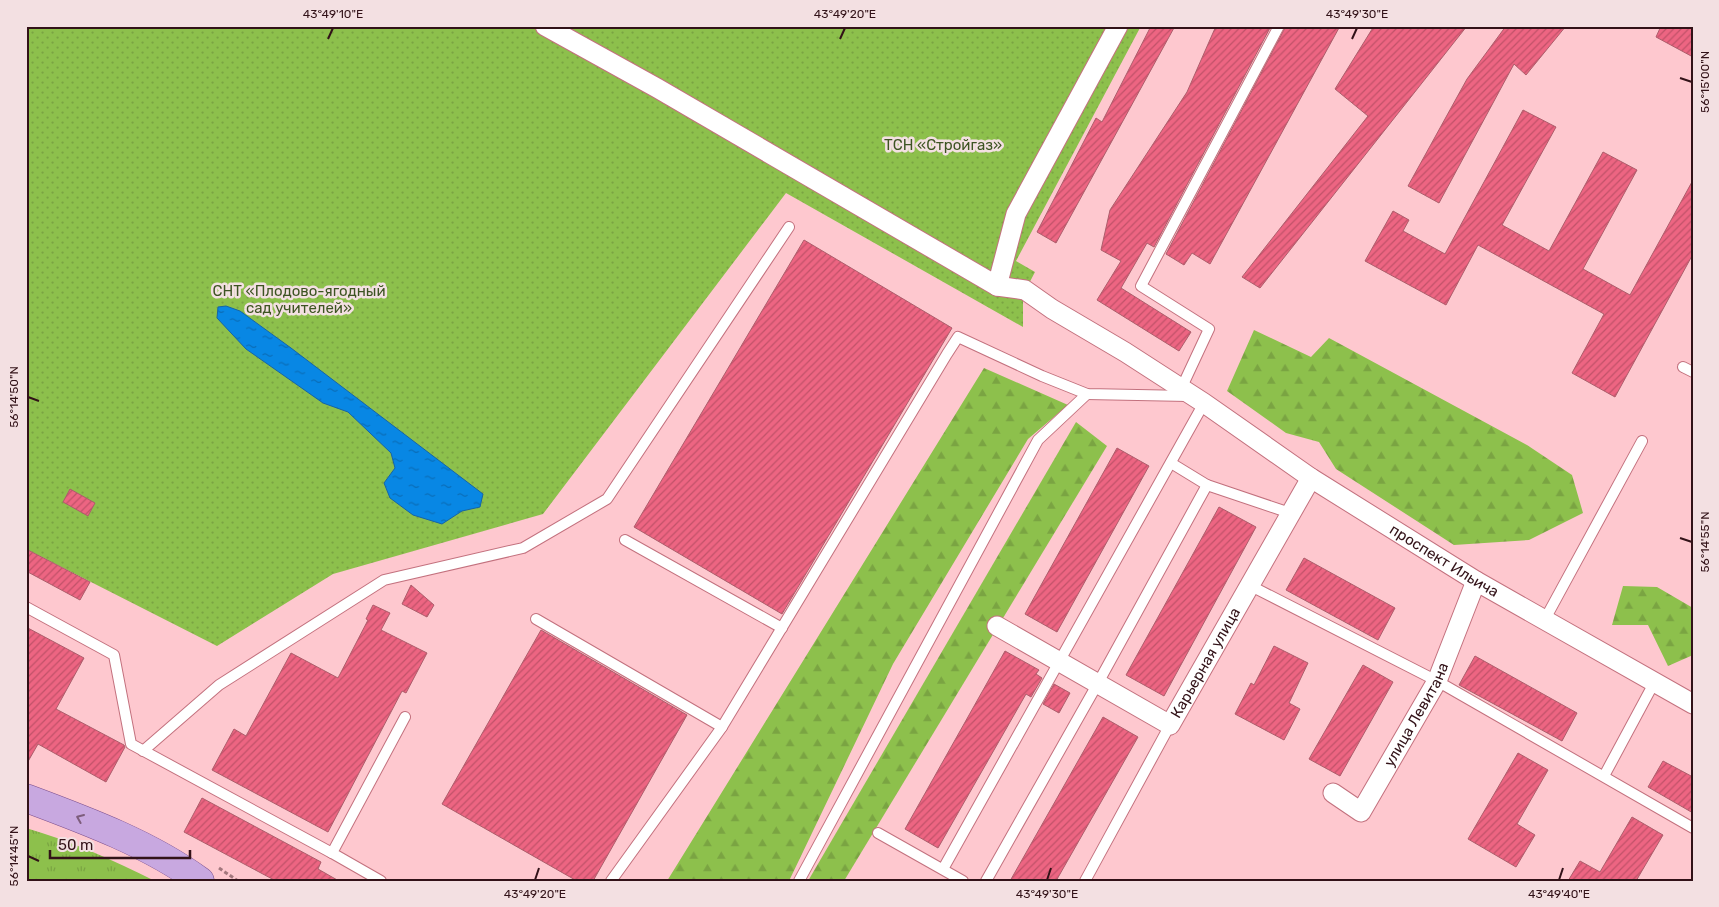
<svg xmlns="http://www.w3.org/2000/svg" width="1719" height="907" font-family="Rubik,sans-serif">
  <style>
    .grass { fill: url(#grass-tufts) }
    .forest { fill: url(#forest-firs) }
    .garden { fill: url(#garden-dots) }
    .water { fill: url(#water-ripples); stroke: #1564a7 }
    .building { fill: url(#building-hatch); stroke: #ad5d6b }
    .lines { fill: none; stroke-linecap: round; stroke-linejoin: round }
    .service-casing { stroke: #c3717e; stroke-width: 12 }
    .minor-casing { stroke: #c3717e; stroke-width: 21 }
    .primary-casing { stroke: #7c4e8c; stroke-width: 29 }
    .path { stroke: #a3777d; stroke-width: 3; stroke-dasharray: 4 2.5; stroke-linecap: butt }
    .service { stroke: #fff; stroke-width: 10 }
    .minor { stroke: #fff; stroke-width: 19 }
    .primary { stroke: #c8a8e0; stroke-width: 28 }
    .oneway { stroke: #7d5d7c }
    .ticks { fill: none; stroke: #321218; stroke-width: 2 }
    .labels { text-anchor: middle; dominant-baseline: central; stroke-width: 5; stroke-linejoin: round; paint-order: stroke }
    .park-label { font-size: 15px; fill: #3d5422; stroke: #f3e0e2 }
    .street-label { font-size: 15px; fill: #321218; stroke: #f3e0e2 }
    .neatline { fill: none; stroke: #321218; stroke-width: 2 }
    .ticks-label { font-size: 12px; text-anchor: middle; fill: #321218 }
  </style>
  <defs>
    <pattern id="grass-tufts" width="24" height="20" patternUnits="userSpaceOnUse" patternTransform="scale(1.25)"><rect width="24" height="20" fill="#8dc04c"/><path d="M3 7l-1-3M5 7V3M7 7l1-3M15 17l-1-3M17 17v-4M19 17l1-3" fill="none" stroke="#7aa442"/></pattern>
    <pattern id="forest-firs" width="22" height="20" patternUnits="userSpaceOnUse" patternTransform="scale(1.25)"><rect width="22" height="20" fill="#8dc04c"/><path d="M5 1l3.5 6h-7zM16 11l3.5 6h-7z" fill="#7aa442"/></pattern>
    <pattern id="garden-dots" width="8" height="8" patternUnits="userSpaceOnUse" patternTransform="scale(1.25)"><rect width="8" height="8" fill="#8dc04c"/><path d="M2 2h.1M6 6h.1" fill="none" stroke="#7aa442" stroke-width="1.8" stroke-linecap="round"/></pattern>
    <pattern id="water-ripples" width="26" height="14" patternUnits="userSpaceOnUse" patternTransform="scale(1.25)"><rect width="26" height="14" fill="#0887e4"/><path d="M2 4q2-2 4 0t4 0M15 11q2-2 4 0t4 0" fill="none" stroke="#096db8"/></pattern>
    <pattern id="building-hatch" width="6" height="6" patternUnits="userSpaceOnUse" patternTransform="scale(1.25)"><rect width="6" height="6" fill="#ed6582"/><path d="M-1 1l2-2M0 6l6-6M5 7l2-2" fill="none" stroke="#c15269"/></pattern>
  </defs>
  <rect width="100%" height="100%" fill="#fec8cf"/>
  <path class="grass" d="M26,828c45,13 87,32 129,53h-129z"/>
  <g class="forest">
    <polygon points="1254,330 1311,357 1329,338 1527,445 1572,475 1583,513 1529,540 1454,545 1336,469 1319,442 1286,433 1227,391"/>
    <polygon points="984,368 1068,405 1028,439 893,664 789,881 667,881"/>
    <polygon points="1076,422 1107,446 844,881 808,881"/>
    <polygon points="1623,586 1657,587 1693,608 1693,655 1668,666 1648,625 1612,625"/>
  </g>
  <polygon class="garden" points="26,26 1141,26 1016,261 1035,272 1023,295 1023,327 786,193 543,514 333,574 217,646 26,549"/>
  <polygon class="water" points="226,306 240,311 291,348 483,494 480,507 462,511 442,524 413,515 390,498 384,483 395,468 391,453 348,412 323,403 246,349 217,318 218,307"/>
  <g class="building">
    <polygon points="1151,26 1175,26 1056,243 1037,232 1096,118 1102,122"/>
    <polygon points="1216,26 1271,26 1154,247 1147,243 1121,288 1191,332 1179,351 1097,300 1121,261 1101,250 1110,210 1187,92"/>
    <polygon points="1286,26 1340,26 1210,264 1192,253 1184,265 1166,254"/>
    <polygon points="1374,26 1467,26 1260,288 1242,277 1368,116 1335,89"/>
    <polygon points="1506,26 1566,26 1526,75 1514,64 1439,203 1408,186 1467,79"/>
    <polygon points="1661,26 1693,26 1693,57 1656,37"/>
    <polygon points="1523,110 1556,127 1502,225 1549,251 1603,152 1637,170 1583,269 1630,295 1693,180 1693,254 1615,397 1572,373 1604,314 1478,245 1446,305 1365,261 1393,211 1409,220 1403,231 1445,254"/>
    <polygon points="804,240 952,328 782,614 634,527"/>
    <polygon points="1117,448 1149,466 1057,632 1025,614"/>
    <polygon points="70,489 95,503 88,516 63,502"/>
    <polygon points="1219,507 1256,527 1164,696 1126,675"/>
    <polygon points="26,549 90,582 80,600 26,571"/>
    <polygon points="1304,558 1395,608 1378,640 1286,590"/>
    <polygon points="411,585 434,605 427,617 402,604"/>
    <polygon points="373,605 390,613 381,630 427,653 406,693 402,691 328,832 212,770 234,729 246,736 291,653 338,678 368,620 366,619"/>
    <polygon points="26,627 84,658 56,709 124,745 125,747 106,782 38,744 26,765"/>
    <polygon points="541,630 687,715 593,881 577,881 442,804"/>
    <polygon points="1274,646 1308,663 1289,703 1300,709 1284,740 1235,714 1251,683 1254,685"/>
    <polygon points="1005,651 1039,670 1036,674 1042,678 1031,697 1026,694 938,848 905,829"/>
    <polygon points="1475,656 1577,713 1562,741 1459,685"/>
    <polygon points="1363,665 1393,682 1340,776 1309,759"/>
    <polygon points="1054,684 1070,693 1059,713 1043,704"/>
    <polygon points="1103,717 1138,737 1056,881 1010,881"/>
    <polygon points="1518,753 1548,770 1517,824 1535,835 1516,867 1468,839"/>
    <polygon points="1663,761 1693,777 1693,813 1648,787"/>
    <polygon points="202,798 321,862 318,869 339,881 276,881 184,832"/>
    <polygon points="1632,817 1663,835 1636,881 1568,881 1580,861 1600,872"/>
  </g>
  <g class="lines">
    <g class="service-casing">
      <g id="service">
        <polyline points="1683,367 1693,372"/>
        <polyline points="1181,389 1209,329 1141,286 1279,26"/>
        <polyline points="1207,485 1290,513"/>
        <polyline points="625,540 782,628"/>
        <polyline points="1249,585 1437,681 1693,828"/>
        <polyline points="26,607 114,655 131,744 332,853"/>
        <polyline points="536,619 722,727"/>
        <polyline points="1544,621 1642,441"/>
        <polyline points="143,751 219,685 384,580 523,548 607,499 789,227"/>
        <polyline points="1604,776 1654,683"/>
        <polyline points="878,833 963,881"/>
        <polyline points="943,869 1204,403"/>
        <polyline points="381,881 332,853 405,717"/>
        <polyline points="611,881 722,727 947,354 958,337 1042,376 1087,394 1188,396"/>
        <polyline points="799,881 1038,440 1087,394"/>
        <polyline points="986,881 1098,683 1207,485 1171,463"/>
        <polyline points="1085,881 1170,725"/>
      </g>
    </g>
    <g class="minor-casing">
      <g id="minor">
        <path id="s1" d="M545,26l112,62 340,198 28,4 27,19 73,43 79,51 107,75 165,103 217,123"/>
        <polyline points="997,286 1016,214 1118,26"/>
        <path id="s2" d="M997,626l173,99 141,-247"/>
        <path id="s3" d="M1333,793l28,19 76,-131 39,-100"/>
      </g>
    </g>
    <g class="primary-casing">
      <path id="primary" d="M26,798c59,22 124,46 174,83"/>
    </g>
    <polyline class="path" points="219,868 238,881"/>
    <use href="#service" class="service"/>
    <use href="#minor" class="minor"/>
    <use href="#primary" class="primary"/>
  </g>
  <defs><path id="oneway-chevron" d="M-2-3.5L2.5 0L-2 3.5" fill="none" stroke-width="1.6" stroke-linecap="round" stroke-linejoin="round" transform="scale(1.25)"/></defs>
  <use class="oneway" href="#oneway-chevron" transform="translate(80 818) rotate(-157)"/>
  <path class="ticks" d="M328,39l5,-11M840,39l5,-11M1352,39l5,-11M1680,78l12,4M28,397l11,4M1680,538l12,4M28,856l11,5M535,880l4,-12M1047,880l4,-12M1559,880l4,-12"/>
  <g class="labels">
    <g class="park-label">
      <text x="943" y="145">ТСН «Стройгаз»</text>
      <text x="299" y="291">СНТ «Плодово-ягодный<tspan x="299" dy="17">сад учителей»</tspan></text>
    </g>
    <g class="street-label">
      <text stroke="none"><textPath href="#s1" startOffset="1049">проспект Ильича</textPath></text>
      <text stroke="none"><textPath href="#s2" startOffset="271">Карьерная улица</textPath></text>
      <text stroke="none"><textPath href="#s3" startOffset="146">улица Левитана</textPath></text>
    </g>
  </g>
  <rect width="1719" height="907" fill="none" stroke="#f3e0e2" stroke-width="55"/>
  <path d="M50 850v8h140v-8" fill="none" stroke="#321218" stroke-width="2.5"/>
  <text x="58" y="850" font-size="15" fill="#321218" stroke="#f3e0e2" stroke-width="4" paint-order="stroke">50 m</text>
  <rect x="28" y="28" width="1664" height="852" class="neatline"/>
  <g class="ticks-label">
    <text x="333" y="18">43°49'10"E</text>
    <text x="845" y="18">43°49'20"E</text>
    <text x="1357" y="18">43°49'30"E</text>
    <text transform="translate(1705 82) rotate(-90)" y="4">56°15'00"N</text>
    <text transform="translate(14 397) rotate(-90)" y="4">56°14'50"N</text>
    <text transform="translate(1705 542) rotate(-90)" y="4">56°14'55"N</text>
    <text transform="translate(14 856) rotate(-90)" y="4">56°14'45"N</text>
    <text x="535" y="898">43°49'20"E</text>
    <text x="1047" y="898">43°49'30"E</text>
    <text x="1559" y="898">43°49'40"E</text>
  </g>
</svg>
